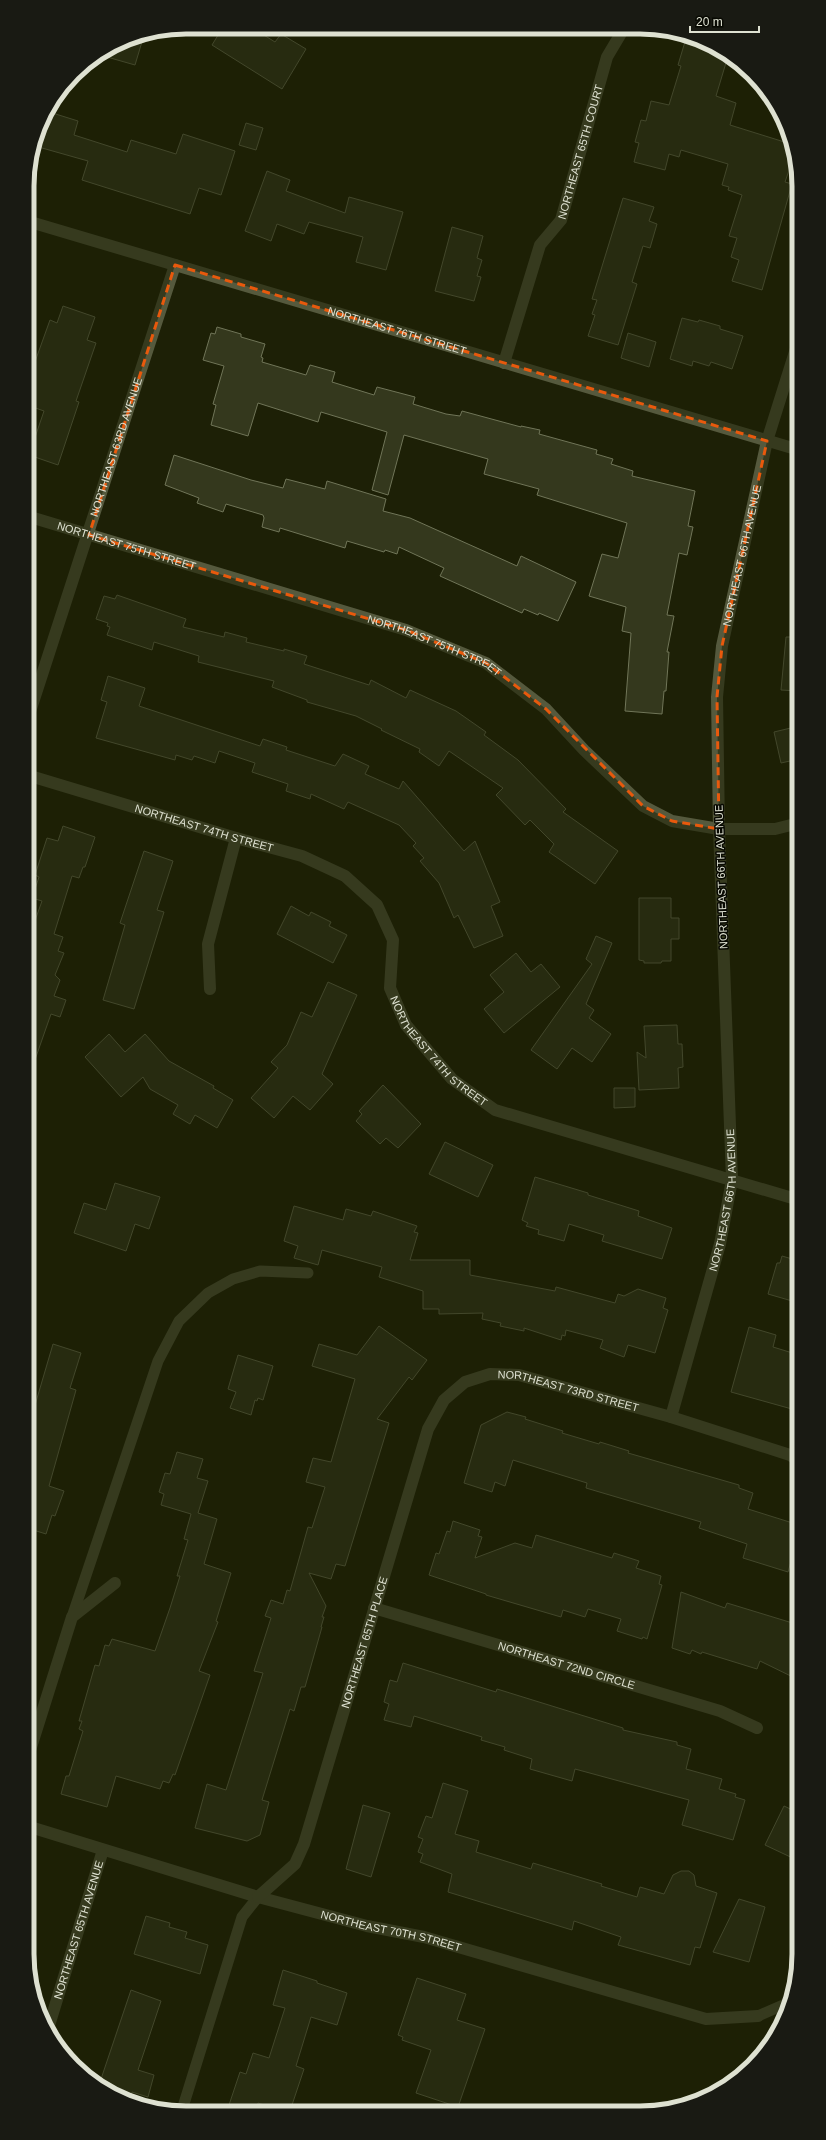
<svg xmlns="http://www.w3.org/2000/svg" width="826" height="2140" font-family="Helvetica,sans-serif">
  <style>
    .building { fill: #34381d; stroke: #707558 }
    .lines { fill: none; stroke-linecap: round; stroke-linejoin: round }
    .lane { stroke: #55593d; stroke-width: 11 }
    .street { stroke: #55593d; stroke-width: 12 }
    .marked { fill: none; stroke: #e8590c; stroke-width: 3; stroke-dasharray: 8 5; stroke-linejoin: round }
    .labels { text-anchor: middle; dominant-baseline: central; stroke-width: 3; stroke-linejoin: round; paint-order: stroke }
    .street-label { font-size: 11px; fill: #dee1d1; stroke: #080902 }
    .rim { fill: none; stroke: #dee1d1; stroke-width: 5 }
  </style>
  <rect width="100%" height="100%" fill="#1d2006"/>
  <g class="building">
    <polygon points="223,27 251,27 275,42 281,34 306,49 282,89 212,45"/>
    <polygon points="144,35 135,65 100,55 125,39"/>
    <polygon points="687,35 711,43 728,56 716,96 736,103 730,125 794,145 795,153 785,182 792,184 762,290 732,281 739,260 731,257 737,238 729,236 742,195 728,190 729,187 722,185 728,164 681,150 679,157 669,154 665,170 634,162 639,143 635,142 641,120 646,121 651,101 669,105 681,66 678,65"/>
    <polygon points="46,111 78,121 74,135 127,152 131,140 176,154 183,134 235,151 221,195 199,188 190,214 82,180 88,161 35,146 43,115"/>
    <polygon points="246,123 263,128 256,150 239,145"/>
    <polygon points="267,171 290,180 286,191 345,213 349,197 403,212 386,270 356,262 363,237 309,222 304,234 277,224 271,241 245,231"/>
    <polygon points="623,198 654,207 649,221 657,224 650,248 643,246 632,282 637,284 618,345 588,336 595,315 592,314 597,300 592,299"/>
    <polygon points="452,227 483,236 477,258 482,260 477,276 481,277 474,301 435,291"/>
    <polygon points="63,306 95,317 87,340 96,343 76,401 79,402 58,465 29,455 44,411 27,405 27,384 50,320 57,323"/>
    <polygon points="682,318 698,322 699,320 720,326 720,329 743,336 732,369 711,362 709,366 693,361 692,366 670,359"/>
    <polygon points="217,327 241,334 241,337 265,344 261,357 263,358 262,362 306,375 310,365 335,372 332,382 374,395 377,387 415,397 413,404 446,414 460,416 462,411 521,427 521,426 540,430 539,434 597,450 596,454 613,459 611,464 633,471 632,476 695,491 688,526 693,527 687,555 679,553 667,615 674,616 667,652 669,652 666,691 664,691 662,714 625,711 631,633 622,631 626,607 589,596 602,554 618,558 627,523 537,495 539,489 484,474 488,459 404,435 388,495 372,490 387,432 321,412 318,422 258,403 248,436 211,425 216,405 213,404 224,366 203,360 211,333 215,334"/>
    <polygon points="628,333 656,342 649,367 621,358"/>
    <polygon points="174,455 251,480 283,488 286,479 325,489 327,481 386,499 383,511 410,518 517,566 521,556 576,582 558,621 539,613 538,615 524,609 522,613 440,576 444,568 399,547 397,554 385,550 384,552 347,541 345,548 280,528 279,532 262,527 264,518 263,515 226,504 223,512 197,503 199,498 165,485"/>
    <polygon points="117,595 186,619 183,627 224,637 225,632 247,638 246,642 284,651 284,649 307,656 304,664 369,685 371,680 406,698 410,690 456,711 486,732 484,735 518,760 566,809 563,812 618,851 595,884 549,852 554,844 530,820 525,825 496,795 503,788 449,751 439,766 419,752 420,749 381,730 382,729 356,716 307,702 307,700 272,687 274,681 198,662 199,656 154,642 152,650 107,635 110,627 107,626 108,623 96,619 104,596 115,599"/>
    <polygon points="786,637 799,637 799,691 781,690"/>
    <polygon points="108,676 145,688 139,706 260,746 263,739 287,747 286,750 335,766 343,754 369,766 365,774 399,789 403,781 464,851 475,841 500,902 491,906 503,936 474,948 458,915 454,918 439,883 420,861 424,858 413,846 416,843 399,825 348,802 344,809 311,794 310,799 286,791 288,784 252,772 255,763 219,751 215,763 194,756 192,760 176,755 175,760 96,738 107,702 101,700"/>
    <polygon points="799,726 799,759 781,763 774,732"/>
    <polygon points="63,826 95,837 85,867 83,867 79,878 72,876 54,934 63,937 58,951 64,953 55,975 60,980 54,996 66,1000 60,1017 51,1014 30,1074 27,1073 27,943 42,901 32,898 39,877 35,875 47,838 58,841"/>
    <polygon points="144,851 173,861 157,910 164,912 134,1009 103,1000 125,925 120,923"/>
    <polygon points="639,898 671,898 671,918 679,918 679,939 671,939 671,961 662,961 661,963 644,963 644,961 639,960"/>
    <polygon points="291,906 309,916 311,912 331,922 329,926 347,935 333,963 277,934"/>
    <polygon points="596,936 612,943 586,1004 594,1010 589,1018 611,1034 592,1062 572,1048 557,1069 531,1050 592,964 586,959"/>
    <polygon points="516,953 531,972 541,964 560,987 504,1033 484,1009 504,992 490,975"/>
    <polygon points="328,982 357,995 322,1074 333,1084 310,1110 293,1096 274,1118 251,1098 278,1068 271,1062 287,1045 301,1012 312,1017"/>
    <polygon points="677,1025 678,1044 682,1044 683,1067 678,1068 679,1088 639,1090 637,1052 646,1058 644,1026"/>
    <polygon points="109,1034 125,1052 145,1034 169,1061 214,1086 213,1088 233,1100 217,1128 195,1115 190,1124 173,1114 178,1105 150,1089 143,1077 121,1097 85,1057"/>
    <polygon points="383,1085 421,1124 398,1148 386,1138 380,1144 356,1121 362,1114 359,1111"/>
    <polygon points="614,1088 635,1088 635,1107 614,1108"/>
    <polygon points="445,1142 493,1165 478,1197 429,1174"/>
    <polygon points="535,1177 588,1193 588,1195 639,1211 638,1216 672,1228 662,1259 602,1241 604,1235 569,1224 564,1241 538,1234 539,1230 526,1226 528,1223 522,1220"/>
    <polygon points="115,1183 160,1197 149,1229 135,1224 126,1251 74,1233 84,1203 106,1210"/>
    <polygon points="294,1206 343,1220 346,1209 371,1216 373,1211 417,1226 414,1232 418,1233 410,1260 470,1260 470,1275 555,1291 556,1287 615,1303 618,1294 624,1296 638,1289 666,1298 663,1308 668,1310 655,1353 628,1345 624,1357 600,1348 603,1340 566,1330 565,1336 562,1335 561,1340 524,1328 524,1331 500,1326 501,1323 482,1319 483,1313 439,1314 439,1309 423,1309 423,1291 379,1277 382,1267 322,1250 318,1265 294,1258 298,1246 284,1241"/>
    <polygon points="782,1256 799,1261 799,1303 768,1294 777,1263 780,1263"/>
    <polygon points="379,1326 427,1360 412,1380 409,1377 377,1419 389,1423 345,1566 336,1564 331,1579 309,1573 326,1606 322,1617 324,1617 321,1627 322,1627 305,1687 301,1687 294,1711 290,1709 262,1800 269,1802 260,1835 247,1841 195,1828 207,1784 226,1790 263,1673 254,1671 271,1618 265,1616 271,1600 283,1604 287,1590 290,1591 308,1527 312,1528 325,1487 306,1482 313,1458 331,1462 355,1379 312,1366 319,1344 357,1355"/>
    <polygon points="749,1327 776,1335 773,1347 799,1355 799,1411 731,1392"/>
    <polygon points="53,1344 81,1353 70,1388 76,1390 49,1486 64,1491 55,1516 52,1515 46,1534 27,1528 27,1483 32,1467 27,1465 27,1410 33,1412"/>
    <polygon points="238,1355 273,1366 263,1400 258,1398 257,1401 255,1400 251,1415 230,1408 236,1392 228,1389"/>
    <polygon points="507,1412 526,1417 525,1419 563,1431 562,1433 599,1444 600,1442 629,1451 628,1453 739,1485 739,1488 753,1493 748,1509 799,1525 799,1534 788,1572 743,1558 747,1544 699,1528 701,1522 586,1488 587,1483 513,1460 505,1486 495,1482 492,1492 464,1483 481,1425"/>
    <polygon points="177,1452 203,1459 197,1478 208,1481 198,1513 217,1519 204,1564 231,1573 216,1621 218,1622 199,1671 210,1675 175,1775 173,1774 169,1783 163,1781 160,1789 116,1776 107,1807 61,1794 66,1776 69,1776 83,1731 79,1729 82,1721 79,1721 95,1665 99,1666 105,1645 109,1646 112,1639 155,1651 170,1608 180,1576 177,1576 188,1540 184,1539 191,1514 161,1505 164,1494 159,1492 165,1473 170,1474"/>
    <polygon points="453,1521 480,1530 478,1536 482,1537 475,1558 515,1543 532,1548 536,1535 612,1558 614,1553 639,1561 636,1568 661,1576 659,1584 662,1585 647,1639 643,1637 642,1639 617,1631 621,1619 588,1609 585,1617 563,1610 561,1617 486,1595 486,1594 429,1575 436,1553 439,1554 447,1531 450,1532"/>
    <polygon points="681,1592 725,1608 727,1603 799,1625 799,1680 760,1661 757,1669 702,1652 701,1654 692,1650 690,1654 672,1648"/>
    <polygon points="403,1663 496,1692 497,1689 623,1728 623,1730 677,1742 677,1745 691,1749 686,1769 722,1779 719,1789 736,1794 735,1797 745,1800 733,1840 682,1825 689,1800 575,1769 572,1781 530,1769 532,1759 504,1750 505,1747 481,1740 482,1737 414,1716 411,1727 384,1720 389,1704 384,1702 390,1680 397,1682"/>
    <polygon points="443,1783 468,1791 455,1834 479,1841 476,1852 531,1869 533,1863 602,1884 601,1886 637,1897 640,1887 664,1894 673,1875 681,1871 689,1871 694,1875 696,1886 717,1893 700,1948 695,1947 690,1965 618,1945 621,1937 574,1921 572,1930 448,1892 452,1874 420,1862 423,1854 418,1852 423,1839 418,1837 426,1816 432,1818"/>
    <polygon points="363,1805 390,1813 371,1877 346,1869"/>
    <polygon points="784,1806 799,1813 799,1861 765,1845"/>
    <polygon points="739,1899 765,1907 749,1962 713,1952"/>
    <polygon points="146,1916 170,1923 169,1927 187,1932 185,1938 208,1945 200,1974 134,1954"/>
    <polygon points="283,1970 317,1981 317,1983 347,1993 337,2025 311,2017 296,2066 304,2069 290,2111 283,2111 258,2103 255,2111 247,2111 229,2105 240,2072 246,2074 253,2053 269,2058 285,2008 273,2005"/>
    <polygon points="417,1978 466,1994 457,2020 485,2029 458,2107 416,2093 431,2050 402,2040 403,2037 398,2035"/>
    <polygon points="131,1990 161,2001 138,2070 154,2075 148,2097 132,2092 129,2101 115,2097 99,2085"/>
  </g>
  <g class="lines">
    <g class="lane">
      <polyline points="72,1617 158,1361 179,1321 208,1293 233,1279 260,1271 308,1273"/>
      <polyline points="758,2016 790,2002"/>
      <polyline points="182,2110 242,1917 258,1897"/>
    </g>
    <g class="street">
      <path id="s1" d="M27,221l772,229"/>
      <path id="s2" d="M504,363l36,-118 21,-25 46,-163 16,-27"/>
      <path id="s3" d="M27,516l379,114 80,33 60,46 38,41 59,56 29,15 47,8h56l24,-6"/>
      <path id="s4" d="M27,721l148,-456"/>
      <path id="s5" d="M27,775l209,63 66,18 43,20 32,29 16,35 -3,48 16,37 46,54 43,31 304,90"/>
      <polyline points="210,989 208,944 236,838"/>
      <path id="s6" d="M671,1417l49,-173 12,-64 -13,-351 -2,-132 5,-51 45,-205 32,-102"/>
      <path id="s7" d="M374,1608l346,103 37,17"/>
      <polyline points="27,1760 72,1617 115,1583"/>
      <path id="s8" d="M27,1826l231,71 109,29 57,11 282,82 52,-3"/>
      <path id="s9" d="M258,1897l37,-33 9,-20 124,-415 16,-29 21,-18 25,-8 29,1 152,42 119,38 9,6"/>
      <path id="s10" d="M47,2032l56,-182"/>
    </g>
  </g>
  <path d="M0 0H826V2140H0ZM175,265l592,176 -45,205 -5,51 2,132 -47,-8 -29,-15 -97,-97 -60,-46 -80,-33 -317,-95z" fill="#1d2006" fill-opacity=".55" fill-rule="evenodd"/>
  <path class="marked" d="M175,265l592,176 -45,205 -5,51 2,132 -47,-8 -29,-15 -97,-97 -60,-46 -80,-33 -317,-95z"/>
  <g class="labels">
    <g class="street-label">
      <text stroke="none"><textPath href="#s2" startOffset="227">NORTHEAST 65TH COURT</textPath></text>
      <text stroke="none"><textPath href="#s1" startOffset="386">NORTHEAST 76TH STREET</textPath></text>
      <text stroke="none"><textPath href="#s4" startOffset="288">NORTHEAST 63RD AVENUE</textPath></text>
      <text stroke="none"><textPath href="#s3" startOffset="104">NORTHEAST 75TH STREET</textPath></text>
      <text stroke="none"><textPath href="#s6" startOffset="872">NORTHEAST 66TH AVENUE</textPath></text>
      <text stroke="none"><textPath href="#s3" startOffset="428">NORTHEAST 75TH STREET</textPath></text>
      <text stroke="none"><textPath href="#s5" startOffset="185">NORTHEAST 74TH STREET</textPath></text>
      <text transform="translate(721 877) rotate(-92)">NORTHEAST 66TH AVENUE</text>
      <text stroke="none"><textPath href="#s5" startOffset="545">NORTHEAST 74TH STREET</textPath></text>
      <text stroke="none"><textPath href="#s6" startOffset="224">NORTHEAST 66TH AVENUE</textPath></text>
      <text stroke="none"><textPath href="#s9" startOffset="672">NORTHEAST 73RD STREET</textPath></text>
      <text stroke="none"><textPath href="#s9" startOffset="282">NORTHEAST 65TH PLACE</textPath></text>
      <text stroke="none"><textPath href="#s7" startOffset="201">NORTHEAST 72ND CIRCLE</textPath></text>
      <text stroke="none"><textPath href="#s10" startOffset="107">NORTHEAST 65TH AVENUE</textPath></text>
      <text stroke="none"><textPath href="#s8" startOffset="379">NORTHEAST 70TH STREET</textPath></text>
    </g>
  </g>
  <path d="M0 0H826V2140H0ZM186 34H640A152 152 0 0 1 792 186V1954A152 152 0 0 1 640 2106H186A152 152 0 0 1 34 1954V186A152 152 0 0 1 186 34Z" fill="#191a13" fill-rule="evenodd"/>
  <path class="rim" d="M186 34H640A152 152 0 0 1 792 186V1954A152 152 0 0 1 640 2106H186A152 152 0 0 1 34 1954V186A152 152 0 0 1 186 34Z"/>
  <path d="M690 26v6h69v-6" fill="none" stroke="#dee1d1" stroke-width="2"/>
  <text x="696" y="26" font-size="12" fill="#dee1d1" stroke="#080902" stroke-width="3" paint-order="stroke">20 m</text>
</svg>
